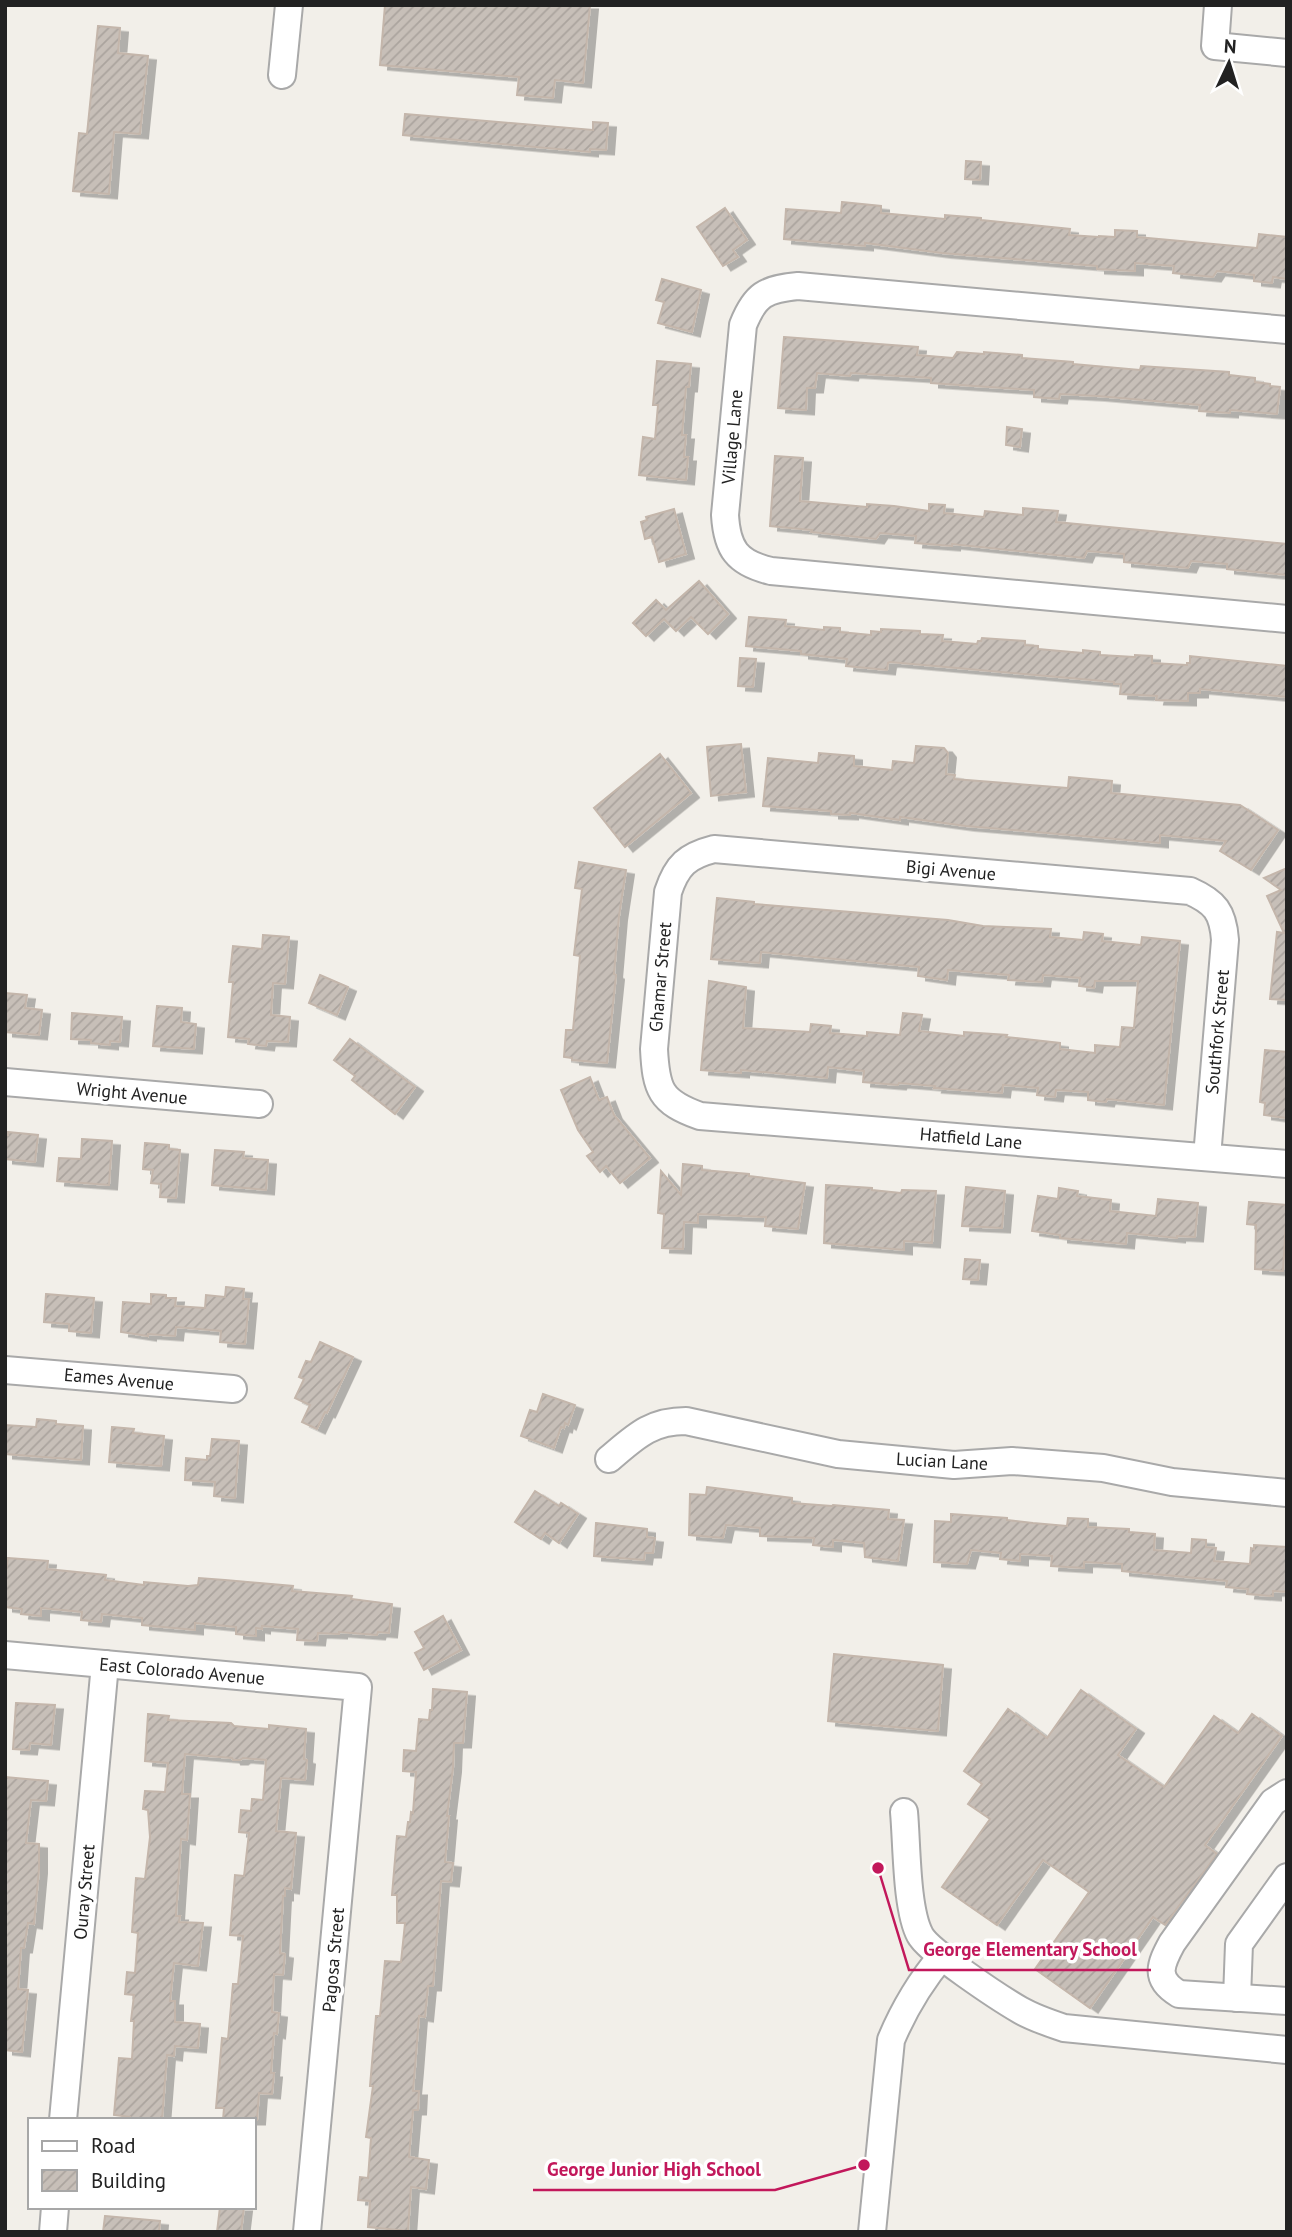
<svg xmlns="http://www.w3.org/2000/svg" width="1292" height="2237" font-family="'PT Sans',sans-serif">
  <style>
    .building { fill: url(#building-hatch); stroke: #c4b6ab; stroke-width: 2; filter: url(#shadow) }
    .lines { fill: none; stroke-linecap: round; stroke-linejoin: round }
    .minor-casing { stroke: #a9a9a9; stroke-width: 30 }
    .minor { stroke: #fff; stroke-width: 26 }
    .labels { text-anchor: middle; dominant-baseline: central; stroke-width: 7; stroke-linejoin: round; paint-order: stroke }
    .street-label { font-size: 18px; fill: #222; stroke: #fff }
    .leader { fill: none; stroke: #c2185b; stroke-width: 2.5 }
    .callout-dot { fill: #c2185b; stroke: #fff; stroke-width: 2.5 }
    .callout-label { font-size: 19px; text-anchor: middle; font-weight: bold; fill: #c2185b; stroke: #fff; stroke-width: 7; stroke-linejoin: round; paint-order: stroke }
  </style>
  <defs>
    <pattern id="building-hatch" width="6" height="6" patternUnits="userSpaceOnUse" patternTransform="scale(1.75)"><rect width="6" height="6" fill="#c7bfb8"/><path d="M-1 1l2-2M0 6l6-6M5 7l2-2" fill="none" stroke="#aba49e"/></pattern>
    <filter id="shadow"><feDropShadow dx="8" dy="4.5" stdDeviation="0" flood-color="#0004"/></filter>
  </defs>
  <rect width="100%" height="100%" fill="#f2efe9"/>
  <g class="building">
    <polygon points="385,5 590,5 583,83 555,80 553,98 517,95 519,77 380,65"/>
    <polygon points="98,26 120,28 118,53 148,56 140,134 114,132 109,194 73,191 79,133 87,134"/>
    <polygon points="405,114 593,130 593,122 608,123 606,150 590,149 590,152 403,135"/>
    <polygon points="966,161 981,162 980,180 965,179"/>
    <polygon points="842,202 881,206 881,213 945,219 945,215 981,218 981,220 1070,229 1069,235 1099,237 1099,236 1115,237 1115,230 1137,231 1137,237 1257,248 1259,234 1287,237 1287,279 1273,277 1272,283 1254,281 1254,275 1217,271 1213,277 1173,273 1174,266 1135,263 1135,271 1097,269 1097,266 942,253 865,243 865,246 784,239 786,209 841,213"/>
    <polygon points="725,208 747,240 733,250 738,257 723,266 697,227"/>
    <polygon points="662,279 701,290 692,332 658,323 664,302 656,300"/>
    <polygon points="784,337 918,347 917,355 953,358 957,352 984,354 984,352 1022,355 1022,358 1073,362 1073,364 1140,370 1141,366 1229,372 1229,375 1255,378 1255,382 1270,384 1270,386 1280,387 1277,414 1230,410 1230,413 1199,411 1200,405 1097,396 1060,394 1059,399 1034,397 1034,390 931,383 931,378 851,373 850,376 817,373 815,388 807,388 806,410 778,408"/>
    <polygon points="657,361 691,364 689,387 686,387 682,435 686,435 684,457 688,457 686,480 639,475 643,437 655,439 658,405 653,405"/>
    <polygon points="1007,427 1022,429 1020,447 1006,445"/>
    <polygon points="775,456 803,458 800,501 867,507 867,504 894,506 929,511 929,504 945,505 944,513 984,517 985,511 1023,515 1023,508 1058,511 1056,522 1287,544 1287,575 1227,569 1227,564 1191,561 1188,568 1124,562 1124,554 1087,551 1084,558 952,544 952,546 915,543 916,536 880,533 876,539 811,532 812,530 770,526"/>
    <polygon points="674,509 686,554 659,562 652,537 645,539 641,522 647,520 646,517"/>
    <polygon points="699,581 728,614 708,634 691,617 676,631 664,619 646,636 633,623 656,600 666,610"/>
    <polygon points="749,617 786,620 785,626 824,630 824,627 840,628 840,632 871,635 871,631 881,632 881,629 920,631 920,634 943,635 942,641 977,644 978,641 981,641 982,638 1025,641 1025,645 1038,646 1038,649 1083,653 1083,650 1100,652 1100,655 1135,657 1135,655 1152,656 1152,663 1187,665 1187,663 1190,663 1190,656 1287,666 1287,697 1200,689 1200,693 1188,693 1188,701 1156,700 1157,696 1120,694 1121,684 1114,684 1114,682 890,662 888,663 887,670 846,666 847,659 801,654 801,651 746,646"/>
    <polygon points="740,658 756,659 753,687 738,686"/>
    <polygon points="741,744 746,792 711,796 707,747"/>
    <polygon points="916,746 944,748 948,753 946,774 955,775 954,779 1068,788 1069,777 1112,781 1111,793 1240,805 1278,830 1251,870 1220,851 1226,841 1160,835 1160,843 966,826 900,817 900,820 850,813 850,815 831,814 831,811 763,806 768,758 818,763 819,753 854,756 854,766 892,770 893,761 914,763"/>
    <polygon points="660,754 691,793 625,847 594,808"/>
    <polygon points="579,862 626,870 619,916 614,974 616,975 607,1063 572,1060 572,1058 564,1057 566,1030 573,1030 580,956 574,955 582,889 575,888"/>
    <polygon points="1287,868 1287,1000 1270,999 1277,932 1284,933 1267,896 1281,890 1264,878"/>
    <polygon points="717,898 754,902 754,904 948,920 983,926 1051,929 1050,937 1083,940 1084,932 1103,934 1102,941 1141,945 1142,937 1180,941 1164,1105 1107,1099 1106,1102 1088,1100 1088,1092 1056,1090 1055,1097 1037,1095 1038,1088 1003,1085 1002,1093 934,1088 935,1086 899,1083 898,1085 863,1082 864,1071 828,1067 827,1078 741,1070 741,1073 701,1070 709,981 746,987 743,1028 810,1032 811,1024 831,1026 830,1033 867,1036 867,1032 900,1035 903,1013 922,1015 919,1031 964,1036 964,1032 1007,1035 1006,1037 1060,1043 1060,1049 1095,1053 1095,1045 1120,1047 1122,1027 1134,1028 1138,981 1095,981 1094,988 1079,986 1080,978 1043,975 1042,982 1008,980 1009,975 948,970 947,980 918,976 919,967 761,952 760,963 711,959"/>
    <polygon points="263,935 289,937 285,984 273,983 271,1015 290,1017 288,1042 267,1041 266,1046 248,1044 249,1039 228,1037 233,982 229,982 233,946 262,949"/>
    <polygon points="320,975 348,987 337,1015 309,1003"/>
    <polygon points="5,993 27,995 25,1008 42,1010 39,1035 5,1032"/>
    <polygon points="157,1006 182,1008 181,1022 196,1024 194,1049 153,1046"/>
    <polygon points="72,1013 122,1017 120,1042 110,1041 110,1045 91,1043 91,1040 71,1039"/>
    <polygon points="350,1039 415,1087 395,1114 352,1080 355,1076 334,1060"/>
    <polygon points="1265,1050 1287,1052 1287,1118 1264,1115 1265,1103 1260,1102"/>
    <polygon points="590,1077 599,1100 607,1097 614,1115 650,1158 620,1183 606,1166 600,1172 587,1156 593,1152 578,1130 561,1090"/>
    <polygon points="8,1132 38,1135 35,1162 5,1159 5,1135 8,1135"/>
    <polygon points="82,1139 112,1141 109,1185 57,1181 59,1158 81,1159"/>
    <polygon points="145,1143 169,1145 169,1149 180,1150 176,1198 160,1197 161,1184 151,1183 153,1170 143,1169"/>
    <polygon points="215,1150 244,1152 243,1158 268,1160 266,1190 212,1185"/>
    <polygon points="683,1164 702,1166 702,1170 749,1174 749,1176 805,1183 798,1229 765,1226 766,1217 698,1214 698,1223 684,1222 683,1249 662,1248 664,1214 658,1213 661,1171 681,1195"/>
    <polygon points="826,1185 872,1188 872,1190 901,1193 902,1190 936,1191 932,1243 904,1241 904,1250 824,1243"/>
    <polygon points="966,1187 1005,1191 1002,1228 962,1226"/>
    <polygon points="1059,1188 1078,1191 1077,1196 1111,1200 1110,1211 1156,1216 1158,1199 1198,1203 1195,1237 1177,1236 1177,1238 1127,1233 1126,1244 1060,1238 1060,1235 1032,1231 1038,1196 1058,1199"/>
    <polygon points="1249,1202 1287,1205 1283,1271 1255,1269 1256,1225 1247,1224"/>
    <polygon points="965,1259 980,1260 978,1280 963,1279"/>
    <polygon points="226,1287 244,1289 243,1299 249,1299 245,1344 220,1342 221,1331 176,1327 175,1336 148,1334 148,1336 121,1332 123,1302 151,1304 151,1294 166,1295 166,1298 176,1298 175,1306 205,1308 206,1295 225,1297"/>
    <polygon points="46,1294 94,1298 91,1333 69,1331 69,1324 44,1322"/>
    <polygon points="320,1342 353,1357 327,1413 325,1412 317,1429 302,1422 310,1405 295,1398 304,1379 299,1377 306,1361 311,1362"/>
    <polygon points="543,1394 575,1405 568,1425 565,1423 564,1428 561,1427 554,1448 521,1436 530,1410 537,1412"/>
    <polygon points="37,1419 56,1421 56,1424 83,1426 81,1460 5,1454 5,1425 36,1427"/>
    <polygon points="112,1427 134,1429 133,1433 164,1436 161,1466 109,1462"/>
    <polygon points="212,1439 239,1441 235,1498 214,1496 215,1482 185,1480 186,1458 207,1460 207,1456 210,1456"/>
    <polygon points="707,1487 792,1498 792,1503 832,1506 833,1505 889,1510 888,1519 904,1520 898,1561 865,1557 864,1543 833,1540 833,1547 813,1545 814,1538 760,1536 760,1528 726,1525 723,1538 689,1535 690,1494 706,1495"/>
    <polygon points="535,1491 559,1506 561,1503 578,1514 559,1543 545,1533 541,1539 515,1522"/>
    <polygon points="951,1514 1007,1518 1007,1520 1033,1523 1067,1526 1068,1518 1088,1519 1088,1527 1129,1529 1129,1532 1155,1534 1154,1550 1191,1553 1192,1539 1206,1540 1206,1547 1216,1548 1214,1561 1250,1564 1251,1548 1254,1549 1254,1545 1287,1547 1287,1592 1273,1591 1273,1596 1247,1594 1248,1589 1226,1587 1227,1581 1122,1571 1122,1564 1084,1562 1084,1568 1051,1566 1052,1556 1020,1554 1020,1561 1000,1559 1001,1553 971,1550 967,1564 934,1562 935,1521 951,1522"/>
    <polygon points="596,1523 647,1529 647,1537 655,1538 653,1553 645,1553 644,1560 594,1556"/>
    <polygon points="8,1558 48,1561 47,1569 106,1575 105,1580 144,1585 144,1582 188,1586 198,1585 199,1578 225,1580 293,1586 292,1591 352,1596 351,1599 392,1604 389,1633 378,1632 377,1635 339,1632 339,1634 318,1633 317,1641 297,1640 298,1629 262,1626 262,1629 256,1628 256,1636 236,1634 236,1627 195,1623 195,1630 142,1625 142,1618 102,1614 101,1622 81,1620 82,1612 41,1608 41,1616 21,1614 22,1609 5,1607 5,1577"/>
    <polygon points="443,1616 461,1650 424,1670 415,1653 424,1648 415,1632"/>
    <polygon points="834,1654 943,1665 938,1731 828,1721"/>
    <polygon points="433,1689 467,1692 463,1743 454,1743 453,1768 447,1816 449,1816 445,1862 453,1863 451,1882 441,1881 433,1986 428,1986 425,2017 419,2016 415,2068 413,2091 419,2091 418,2110 413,2110 409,2157 429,2160 426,2189 411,2187 408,2231 368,2227 370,2201 358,2200 360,2177 368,2178 371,2138 366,2137 373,2086 370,2086 376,2016 380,2016 385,1961 401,1962 405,1923 397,1923 397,1895 392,1895 397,1836 406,1837 408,1822 410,1822 411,1812 413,1813 416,1772 403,1771 404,1750 416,1751 419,1719 429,1720 430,1710 432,1710"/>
    <polygon points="1081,1690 1136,1729 1118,1755 1164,1787 1214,1716 1238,1733 1252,1714 1282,1736 1205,1845 1217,1854 1165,1925 1153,1917 1090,2008 1035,1969 1089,1892 1043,1860 997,1925 942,1887 990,1819 968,1804 982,1784 964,1771 1008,1709 1047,1738"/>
    <polygon points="16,1703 55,1705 51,1745 30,1743 29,1750 13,1749"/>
    <polygon points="148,1714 169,1716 168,1720 231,1723 234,1726 269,1729 269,1725 306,1729 304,1759 307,1760 305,1780 281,1778 276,1831 296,1833 291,1889 285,1888 285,1896 283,1896 280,1953 285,1954 283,1975 274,1974 272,2012 279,2013 277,2034 274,2033 271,2073 274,2073 272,2094 259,2093 257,2120 223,2120 224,2108 216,2108 222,2038 228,2039 233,1984 238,1984 243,1936 230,1935 235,1875 244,1876 249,1833 239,1832 241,1810 251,1811 252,1799 263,1800 266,1760 243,1758 240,1760 233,1760 232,1758 185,1754 182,1794 190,1794 187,1840 181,1839 176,1916 180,1916 179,1922 203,1923 198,1966 174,1963 170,2001 175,2001 175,2022 200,2024 198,2048 175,2046 174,2056 167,2055 162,2120 130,2120 130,2117 114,2115 119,2058 132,2059 134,2021 131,2021 134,1995 125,1994 127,1972 135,1973 138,1933 132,1932 136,1878 145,1879 150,1837 148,1810 143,1809 145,1791 165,1792 168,1763 145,1761"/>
    <polygon points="5,1777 48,1781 46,1801 31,1800 26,1843 39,1844 39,1869 34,1924 28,1923 24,1948 21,1948 18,1989 28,1990 22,2052 5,2050"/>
    <polygon points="220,2207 244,2207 241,2232 217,2232"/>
    <polygon points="105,2216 160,2221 159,2232 103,2232"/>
  </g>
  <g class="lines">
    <g class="minor-casing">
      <g id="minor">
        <polyline points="1218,5 1215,46 1287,53"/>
        <polyline points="282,75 289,5"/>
        <path d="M1287,330l-489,-44c-33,3 -43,9 -55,39l-18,190c2,34 12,48 46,56l516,48"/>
        <polyline points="5,1082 259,1104"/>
        <path d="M1207,1157l18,-217c-2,-28 -10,-38 -35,-49l-476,-42c-27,7 -37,16 -46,43l-14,157c2,40 6,53 46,67l587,48"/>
        <polyline points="5,1370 233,1389"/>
        <path d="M609,1459c26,-22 41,-38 77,-38l152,33 116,11 58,-4 91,7 69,14 115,11"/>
        <polyline points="5,1655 358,1687 307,2232"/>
        <path d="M1287,1793l-14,9 -101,141c-12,22 -18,36 7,51l108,7"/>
        <path d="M904,1812c3,32 2,97 16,123 8,16 81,64 100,75 14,8 29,13 44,18l223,22"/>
        <polyline points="1237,1998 1239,1944 1287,1877"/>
        <polyline points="63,2120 105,1664"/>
        <polyline points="53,2232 55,2207"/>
        <path d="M872,2232l19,-192c13,-31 29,-58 51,-84"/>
      </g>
    </g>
    <use href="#minor" class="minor"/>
  </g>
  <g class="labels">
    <g class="street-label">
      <text transform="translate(732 437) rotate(-85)">Village Lane</text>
      <text transform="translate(951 870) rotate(5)">Bigi Avenue</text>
      <text transform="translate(660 977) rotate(-85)">Ghamar Street</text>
      <text transform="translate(1217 1032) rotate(-85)">Southfork Street</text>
      <text transform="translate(132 1093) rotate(5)">Wright Avenue</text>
      <text transform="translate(971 1138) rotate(5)">Hatfield Lane</text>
      <text transform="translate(119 1379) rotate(5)">Eames Avenue</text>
      <text transform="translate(942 1461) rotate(3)">Lucian Lane</text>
      <text transform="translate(182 1671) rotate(5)">East Colorado Avenue</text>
      <text transform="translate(84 1892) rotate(-85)">Ouray Street</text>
      <text transform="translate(333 1960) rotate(-85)">Pagosa Street</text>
    </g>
  </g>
  <path class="leader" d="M878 1868L909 1970H1151M864 2165L775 2190H533"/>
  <g class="callout-dot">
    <circle cx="878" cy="1868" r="7"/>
    <circle cx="864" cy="2165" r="7"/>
  </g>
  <g class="callout-label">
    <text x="1030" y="1956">George Elementary School</text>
    <text x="654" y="2176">George Junior High School</text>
  </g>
  <rect width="1292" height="2237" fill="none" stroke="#222222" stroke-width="14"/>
  <rect x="28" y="2118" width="228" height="91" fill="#ffffff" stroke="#a7a7a7" stroke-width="2"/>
  <rect x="42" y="2141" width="35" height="10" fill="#ffffff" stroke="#a7a7a7" stroke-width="2"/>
  <text x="91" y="2153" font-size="21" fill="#222222">Road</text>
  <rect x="42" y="2170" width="35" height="21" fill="url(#building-hatch)" stroke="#a7a7a7" stroke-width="2"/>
  <text x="91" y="2188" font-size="21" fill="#222222">Building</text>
  <g transform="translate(1229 63) rotate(4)" stroke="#ffffff" stroke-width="5" paint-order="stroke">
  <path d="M0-5L12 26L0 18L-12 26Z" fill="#222222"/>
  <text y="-10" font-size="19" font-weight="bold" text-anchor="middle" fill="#222222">N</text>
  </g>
</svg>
